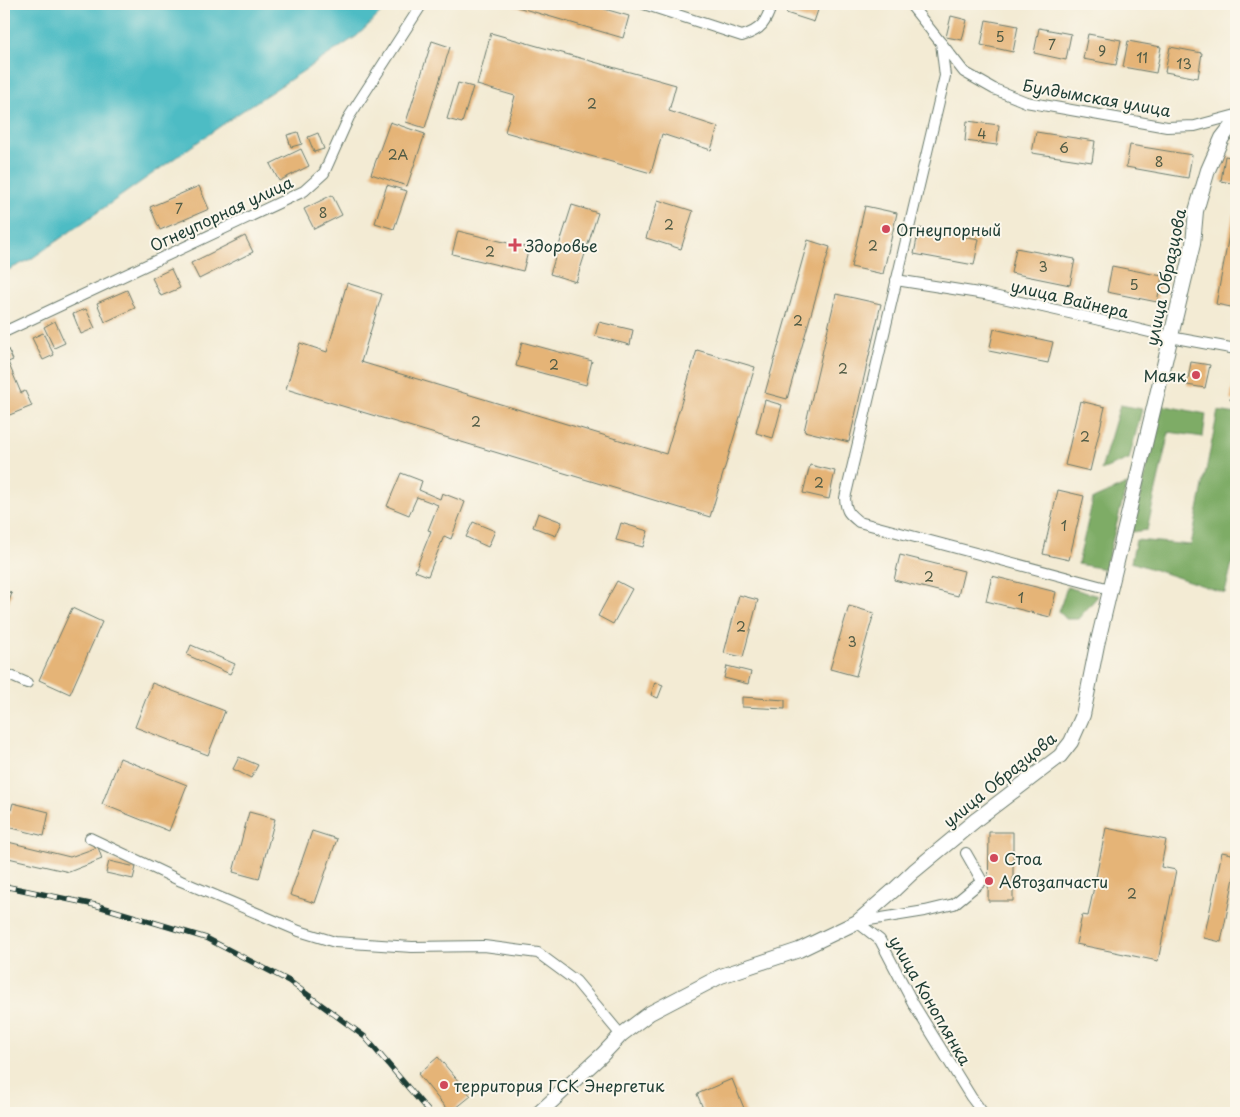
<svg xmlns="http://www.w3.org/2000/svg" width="1240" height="1117" font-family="'Playpen Sans',sans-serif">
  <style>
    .forest { fill: #7eac66; stroke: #4e744d }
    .water { fill: #4dbcc4; stroke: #367c7c }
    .building { fill: #e5b477 }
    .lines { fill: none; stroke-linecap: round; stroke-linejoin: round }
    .minor-casing { stroke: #697a6c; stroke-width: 12 }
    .secondary-casing { stroke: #697a6c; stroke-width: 16 }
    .minor { stroke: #fff; stroke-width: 10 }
    .secondary { stroke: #fff; stroke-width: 14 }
    .rail-casing { stroke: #1f3d34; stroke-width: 5.5 }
    .rail { stroke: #fbf7ec; stroke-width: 4; stroke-dasharray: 11; stroke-linecap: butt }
    .poi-dot { fill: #d1495b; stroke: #fbf7ec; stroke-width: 2 }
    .labels { text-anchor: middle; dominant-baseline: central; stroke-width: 4; stroke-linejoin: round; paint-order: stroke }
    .number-label { font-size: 14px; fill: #505b45 }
    .street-label { font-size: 16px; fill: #1f3d34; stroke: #fbf7ec }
    .poi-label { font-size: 16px; fill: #1f3d34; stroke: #fbf7ec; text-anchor: start }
  </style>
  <rect width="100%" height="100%" fill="#fbf7ec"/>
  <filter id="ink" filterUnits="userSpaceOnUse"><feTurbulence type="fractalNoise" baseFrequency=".02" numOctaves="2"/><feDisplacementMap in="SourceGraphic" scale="10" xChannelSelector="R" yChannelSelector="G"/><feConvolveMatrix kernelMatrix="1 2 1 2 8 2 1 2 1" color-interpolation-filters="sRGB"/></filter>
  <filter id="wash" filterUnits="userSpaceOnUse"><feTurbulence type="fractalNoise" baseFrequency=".0096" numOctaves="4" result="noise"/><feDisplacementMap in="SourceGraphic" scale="20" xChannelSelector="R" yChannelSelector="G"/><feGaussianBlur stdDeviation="1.12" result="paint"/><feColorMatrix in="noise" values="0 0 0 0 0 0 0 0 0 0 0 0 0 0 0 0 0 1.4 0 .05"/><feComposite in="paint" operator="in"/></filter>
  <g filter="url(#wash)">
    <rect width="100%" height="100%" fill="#f3ebd4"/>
    <g class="forest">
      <polygon points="1120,405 1142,409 1129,459 1101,470"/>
      <polygon points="1161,405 1206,414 1203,437 1169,432 1147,530 1132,532"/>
      <polygon points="1218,411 1236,414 1236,546 1225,593 1131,562 1136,540 1191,545"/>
      <polygon points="1127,484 1105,569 1078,564 1093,499"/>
      <polygon points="1067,587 1098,596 1078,619 1066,619 1059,611"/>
    </g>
    <polygon class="water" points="4,4 390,4 357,36 239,113 31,259 4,272"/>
    <g id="blocks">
      <g class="building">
        <polygon points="507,4 587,4 629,16 623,38"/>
        <polygon points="789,4 820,4 814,22 786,13"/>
        <polygon points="951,16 967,20 962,40 946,37"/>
        <polygon points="986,20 1018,26 1013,52 981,45"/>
        <polygon points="1039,28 1071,34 1066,60 1034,53"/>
        <polygon points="491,33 676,85 669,111 718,127 711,150 662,134 651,173 505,132 515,96 477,85"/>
        <polygon points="1088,34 1121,40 1116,65 1083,59"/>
        <polygon points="432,41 450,47 425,128 406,122"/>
        <polygon points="1128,41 1161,47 1156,73 1123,67"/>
        <polygon points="1170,47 1202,53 1198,78 1165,72"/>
        <polygon points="458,83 473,87 462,123 447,119"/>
        <polygon points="967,121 999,125 997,145 965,141"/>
        <polygon points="390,122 425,134 407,186 371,174"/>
        <polygon points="298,132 302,144 291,147 287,135"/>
        <polygon points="1036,132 1095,141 1092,162 1032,153"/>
        <polygon points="318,133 324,149 314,152 308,137"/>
        <polygon points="1130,145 1192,155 1188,178 1126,167"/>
        <polygon points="301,149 309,166 279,181 270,164"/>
        <polygon points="1225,156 1236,158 1236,184 1221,181"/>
        <polygon points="387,185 407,191 394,229 375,223"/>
        <polygon points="199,186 209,209 160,230 150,207"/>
        <polygon points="332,195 342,215 314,229 304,209"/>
        <polygon points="658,200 693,211 681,249 646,238"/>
        <polygon points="572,205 598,213 576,282 550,274"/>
        <polygon points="865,206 897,213 883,274 851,267"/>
        <polygon points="1233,214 1236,214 1236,308 1216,304"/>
        <polygon points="919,228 979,239 974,265 914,254"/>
        <polygon points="458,231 529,248 523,271 452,254"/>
        <polygon points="245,236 253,252 199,279 191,263"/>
        <polygon points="808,240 830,247 787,399 765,393"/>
        <polygon points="1016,248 1075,259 1070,285 1011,273"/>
        <polygon points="1112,266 1162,276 1157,302 1107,292"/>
        <polygon points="171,269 180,288 161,296 152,278"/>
        <polygon points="347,283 382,294 361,362 666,454 697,350 755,367 710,517 286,389 300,343 327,352"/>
        <polygon points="127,290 135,308 105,322 97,303"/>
        <polygon points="836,294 881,304 849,442 804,431"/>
        <polygon points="86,309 95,328 81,334 73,314"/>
        <polygon points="55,321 65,343 54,348 44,327"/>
        <polygon points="599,322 633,330 630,345 595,336"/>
        <polygon points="994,329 1053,342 1048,363 989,351"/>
        <polygon points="43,333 54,355 43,360 32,338"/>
        <polygon points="522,342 592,361 586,385 516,366"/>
        <polygon points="6,345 13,360 8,362 21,393 25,391 32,406 7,416 4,408 4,346"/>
        <polygon points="1191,362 1210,365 1205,388 1187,385"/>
        <polygon points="1235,375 1236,375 1236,401 1230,400"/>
        <polygon points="765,400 782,405 773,438 756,433"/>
        <polygon points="1080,401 1105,407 1090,471 1065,465"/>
        <polygon points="810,465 835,471 829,499 803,493"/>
        <polygon points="401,473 422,481 419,490 440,499 442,493 465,502 451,539 444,536 428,576 415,571 431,531 428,530 438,505 417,497 409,515 387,506"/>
        <polygon points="1058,490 1084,496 1069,560 1043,554"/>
        <polygon points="538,513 562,522 556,536 533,527"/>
        <polygon points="473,522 495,531 488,547 466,537"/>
        <polygon points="621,523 648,531 643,547 616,540"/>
        <polygon points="900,555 964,571 958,596 894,580"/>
        <polygon points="992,576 1056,592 1050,617 986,601"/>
        <polygon points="617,581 632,589 613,624 598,616"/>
        <polygon points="4,590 12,593 4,615"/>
        <polygon points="739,595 758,600 743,657 724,653"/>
        <polygon points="849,606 874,613 856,676 830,669"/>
        <polygon points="72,608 102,622 70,694 39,680"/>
        <polygon points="191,645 235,664 230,674 187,655"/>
        <polygon points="727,666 751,672 748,684 724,678"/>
        <polygon points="655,682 663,685 658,698 651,695"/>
        <polygon points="152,683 225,711 208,755 135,727"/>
        <polygon points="742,697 785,700 785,709 742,707"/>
        <polygon points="239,757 258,765 251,778 233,769"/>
        <polygon points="120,758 187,785 169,831 102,804"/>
        <polygon points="13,803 49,812 44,836 4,826 4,813 10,814"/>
        <polygon points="249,812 275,819 259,879 233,872"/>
        <polygon points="1106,828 1166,840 1161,867 1176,870 1158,961 1076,944 1082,915 1088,916"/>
        <polygon points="312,831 337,839 315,903 290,895"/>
        <polygon points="989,832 1013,832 1013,901 988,901"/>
        <polygon points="4,841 70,857 98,847 102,859 69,872 4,857"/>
        <polygon points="1222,852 1236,855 1236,868 1221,942 1204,938"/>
        <polygon points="109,861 136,867 133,879 106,873"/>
        <polygon points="438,1057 471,1096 450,1113 418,1074"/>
        <polygon points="732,1079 746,1113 705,1113 697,1094"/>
      </g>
    </g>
  </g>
  <g filter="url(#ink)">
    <use href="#blocks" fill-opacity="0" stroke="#697a6c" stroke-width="1"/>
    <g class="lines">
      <g class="minor-casing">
        <g id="minor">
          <path d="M644,4l98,32c20,-6 24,-14 30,-32"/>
          <path d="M910,4l31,39 4,33 -100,422c1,14 4,16 14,24l251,67"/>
          <polyline points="942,44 964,72 994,89 1026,102 1167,127 1195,126 1236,115"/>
          <polyline points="896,280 985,294 1087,317 1170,337 1236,349"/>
          <polyline points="4,332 304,191 324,173 349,117 422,4"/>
          <polyline points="4,673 27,683"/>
          <polyline points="90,838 181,881 299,931 335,942 412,947 484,946 538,953 576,981 621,1035"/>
          <polyline points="966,853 982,881 954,904 925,911 857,922 880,940 914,1005 971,1097 983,1113"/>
        </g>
      </g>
      <g class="secondary-casing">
        <polyline id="secondary" points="539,1113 602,1055 621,1035 650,1013 721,976 799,950 857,922 894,890 914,871 977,819 1060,756 1071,742 1083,715 1097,645 1193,244 1196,211 1208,170 1222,138 1236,120"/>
      </g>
      <use href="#minor" class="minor"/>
      <use href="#secondary" class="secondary"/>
      <g class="rail-casing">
        <polyline id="rail" points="4,886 95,905 206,938 289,981 365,1037 430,1113"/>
      </g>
      <use href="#rail" class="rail"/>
    </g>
  </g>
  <g class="poi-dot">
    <circle cx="886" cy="229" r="5"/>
    <path d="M512.5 237.5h5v5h5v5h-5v5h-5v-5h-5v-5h5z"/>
    <circle cx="1196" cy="375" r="5"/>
    <circle cx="994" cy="858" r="5"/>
    <circle cx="989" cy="881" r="5"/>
    <circle cx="444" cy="1085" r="5"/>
  </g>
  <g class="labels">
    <g class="number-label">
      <text x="1000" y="36">5</text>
      <text x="1052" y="44">7</text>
      <text x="1102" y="50">9</text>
      <text x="1142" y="57">11</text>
      <text x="1184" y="63">13</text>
      <text x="592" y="103">2</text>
      <text x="982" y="133">4</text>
      <text x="1064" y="147">6</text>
      <text x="398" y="154">2А</text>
      <text x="1159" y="161">8</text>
      <text x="179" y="208">7</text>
      <text x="323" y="212">8</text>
      <text x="669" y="224">2</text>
      <text x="873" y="245">2</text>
      <text x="490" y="251">2</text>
      <text x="1043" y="266">3</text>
      <text x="1134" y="284">5</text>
      <text x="798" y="320">2</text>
      <text x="554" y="364">2</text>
      <text x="843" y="368">2</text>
      <text x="476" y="421">2</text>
      <text x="1085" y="436">2</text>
      <text x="819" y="482">2</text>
      <text x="1064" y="525">1</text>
      <text x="929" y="576">2</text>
      <text x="1021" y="597">1</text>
      <text x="741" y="626">2</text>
      <text x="852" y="641">3</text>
      <text x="1132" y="893">2</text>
    </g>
    <g class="street-label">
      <text transform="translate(1097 97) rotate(10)">Булдымская улица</text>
      <text transform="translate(221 213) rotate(-25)">Огнеупорная улица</text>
      <text transform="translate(1165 277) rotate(-78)">улица Образцова</text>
      <text transform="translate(1070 298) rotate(13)">улица Вайнера</text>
      <text transform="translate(999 779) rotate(-39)">улица Образцова</text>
      <text transform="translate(931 1000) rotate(60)">улица Коноплянка</text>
    </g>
    <g class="poi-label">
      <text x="896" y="229">Огнеупорный</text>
      <text x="525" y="245">Здоровье</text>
      <text x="1186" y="375" text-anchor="end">Маяк</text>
      <text x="1004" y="858">Стоа</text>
      <text x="999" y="881">Автозапчасти</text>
      <text x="454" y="1085">территория ГСК Энергетик</text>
    </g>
  </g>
  <rect width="1240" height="1117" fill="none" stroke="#fbf7ec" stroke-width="20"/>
</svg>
